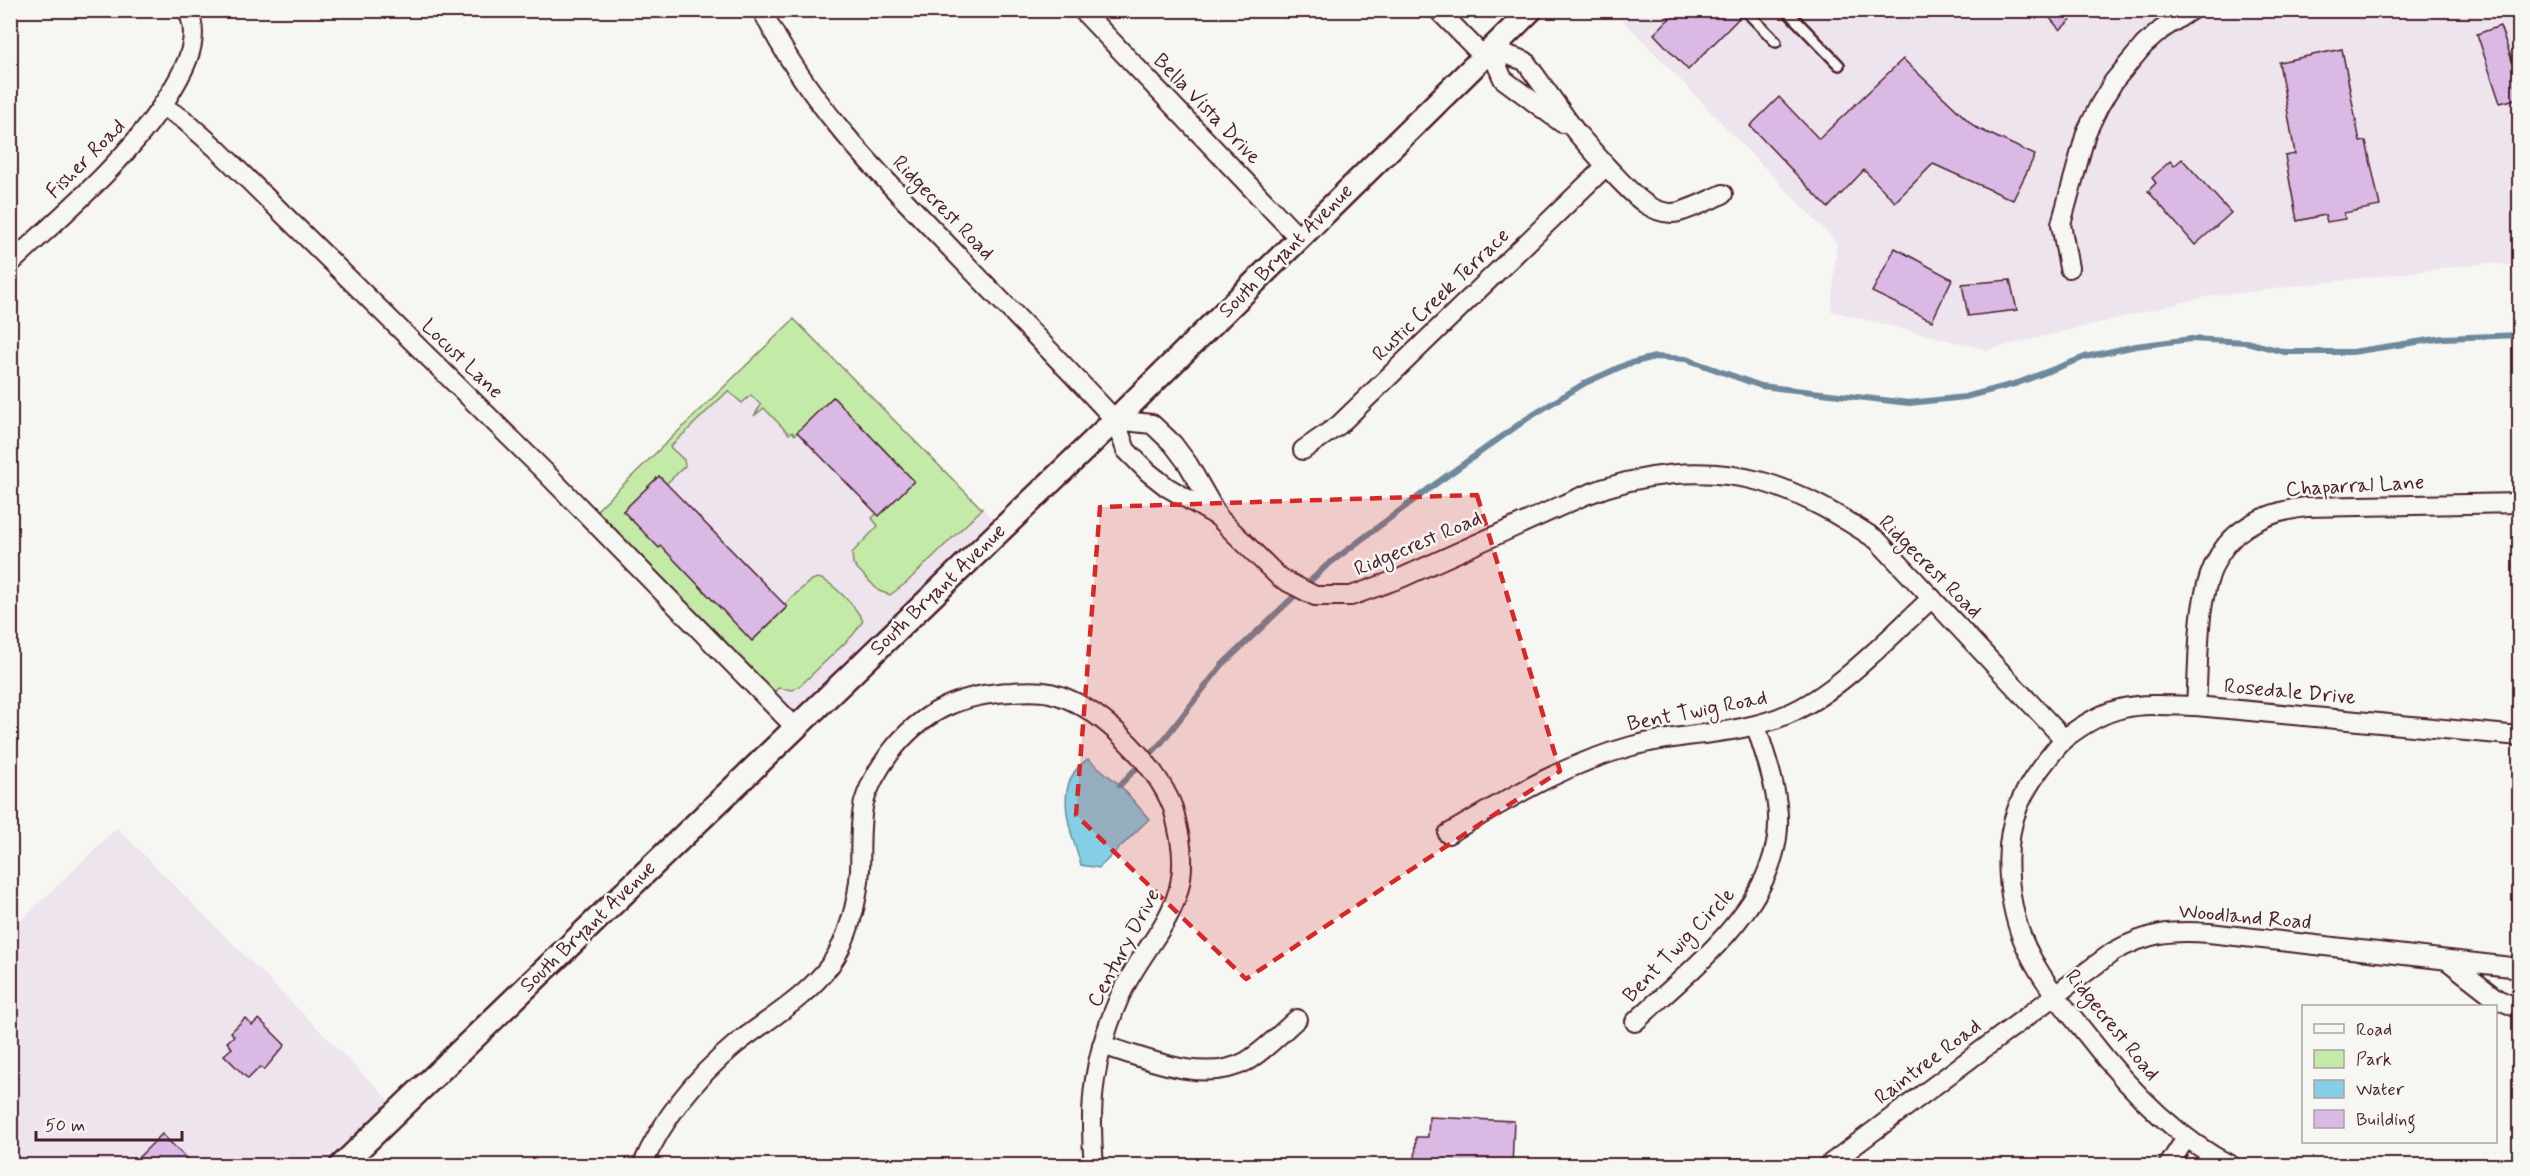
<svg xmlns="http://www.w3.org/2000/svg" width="2530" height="1176" font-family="Mynerve,sans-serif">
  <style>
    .built { fill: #eee4ee }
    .green { fill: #c3eba7; stroke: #868569; stroke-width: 1.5 }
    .water { fill: #84cfe5; stroke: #6d899b; stroke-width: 1.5 }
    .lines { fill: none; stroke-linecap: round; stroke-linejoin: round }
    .stream { stroke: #6d899b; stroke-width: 6 }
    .building { fill: #dab9e5; stroke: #4a1f2b; stroke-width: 1.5 }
    .service-casing { stroke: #4a1f2b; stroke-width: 14 }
    .minor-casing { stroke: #4a1f2b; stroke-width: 22 }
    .tertiary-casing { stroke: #4a1f2b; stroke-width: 27 }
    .service { stroke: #f6f6f2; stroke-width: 9 }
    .minor { stroke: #f6f6f2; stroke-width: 18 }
    .tertiary { stroke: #f6f6f2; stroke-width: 22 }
    .marked { fill: #d62828; fill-opacity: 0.2; stroke: #d62828; stroke-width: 4.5; stroke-dasharray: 12 8; stroke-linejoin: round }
    .labels { text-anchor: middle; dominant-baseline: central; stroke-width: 5; stroke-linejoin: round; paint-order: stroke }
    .street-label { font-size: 21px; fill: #4a1f2b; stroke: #f6f6f2 }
  </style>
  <rect width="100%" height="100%" fill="#f6f6f2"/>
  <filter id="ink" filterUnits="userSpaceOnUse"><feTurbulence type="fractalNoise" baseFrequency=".0167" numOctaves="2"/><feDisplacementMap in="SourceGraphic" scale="12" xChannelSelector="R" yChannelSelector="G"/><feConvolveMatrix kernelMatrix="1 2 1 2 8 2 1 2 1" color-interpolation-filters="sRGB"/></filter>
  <g filter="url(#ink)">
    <g class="built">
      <polygon points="1614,11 2519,11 2519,266 2488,263 2205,297 1988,350 1831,311 1837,243"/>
      <polygon points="794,319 1002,528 795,727 590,517"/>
      <polygon points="117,828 399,1110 341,1165 11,1166 11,930"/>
    </g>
    <path class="green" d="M794,319l188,190 -76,74 -16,12 -11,-4 -26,-27 -1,-11 26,-27 -6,-8 5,-5 2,2 35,-34 -38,-40 -36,34 -4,-4 35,-35 -38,-39 -38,38 -3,-3 -3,2 -25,-26 -10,8 7,-11 -10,-10 -9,8 -14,-12 -58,56 14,13 1,6 -19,18 -7,-8 -36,35 72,2 5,5 -34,33 86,90 34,-33 -2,-3 26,-24 7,-3c13,1 40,30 46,43l-10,14 -51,49 -9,6 -15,-2 -3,4 -10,-7 -168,-175z"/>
    <path class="water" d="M1088,759l32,26 29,34 -50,49 -18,-3c-10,-34 -31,-81 7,-106z"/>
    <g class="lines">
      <polyline class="stream" points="1120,785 1162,742 1222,665 1326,566 1434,485 1528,418 1585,383 1627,364 1655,357 1686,359 1761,386 1909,403 1965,397 2018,383 2085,357 2136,346 2191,339 2246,342 2285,352 2352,352 2443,338 2520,335"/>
    </g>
    <g class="building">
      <polygon points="1663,10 1739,10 1741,16 1688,70 1654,34 1670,18"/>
      <polygon points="2043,10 2081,10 2060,30"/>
      <polygon points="2500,26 2520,83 2520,98 2500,103 2477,34"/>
      <polygon points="2342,49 2360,142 2366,141 2380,206 2344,213 2345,219 2327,222 2325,215 2297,221 2285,156 2295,154 2279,62"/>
      <polygon points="1903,59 1975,127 2035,155 2013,200 1933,164 1895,202 1864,170 1828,208 1750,126 1779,97 1819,139"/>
      <polygon points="2182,159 2231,213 2195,245 2148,191 2156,183 2152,178 2170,161 2174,166"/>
      <polygon points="1895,248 1952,279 1932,321 1872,292"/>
      <polygon points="2010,280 2017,310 1968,316 1962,284"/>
      <polygon points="833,397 914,481 879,516 797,432"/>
      <polygon points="659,476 787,607 752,641 661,546 659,548 623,511"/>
      <polygon points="245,1018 252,1025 259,1019 285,1045 264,1070 260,1067 248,1079 224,1055 232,1048 227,1042 234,1036 231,1032"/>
      <polygon points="1429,1117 1514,1121 1512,1166 1415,1165 1416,1137 1428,1137"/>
      <polygon points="162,1134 194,1166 130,1166"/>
    </g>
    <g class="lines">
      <g class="service-casing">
        <g id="service">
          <polyline points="1786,10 1839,65"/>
          <polyline points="1746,11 1776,42"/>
        </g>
      </g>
      <g class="minor-casing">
        <g id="minor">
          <path d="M187,10c18,31 -9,71 -25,96l21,13 33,29 326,321 253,258"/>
          <path d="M762,10c43,88 109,156 176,225 59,62 119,122 177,185l11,30 22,22 19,15 48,28"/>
          <polyline points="1082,10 1299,238"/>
          <polyline points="1438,10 1483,56"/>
          <polyline points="1490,49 1503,79 1562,123"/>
          <path d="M1606,166c19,19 44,53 73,46 15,-4 30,-12 44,-18"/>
          <path d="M10,264c53,-50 111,-98 152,-158"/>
          <polyline points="2069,268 2061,224 2086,133 2099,106 2114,81 2144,45 2161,30 2191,10"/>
          <path d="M1115,420l37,4 21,20 15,20 31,54 61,60 35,18h36l50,-18 182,-82c56,-23 121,-30 180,-14 41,12 79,35 114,58l187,199c-17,20 -36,43 -46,68 -18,44 -9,110 13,150 15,29 36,53 56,78 39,51 87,102 145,131"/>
          <polyline points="1303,450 1339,425 1606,166 1576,132 1525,61 1490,49"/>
          <path d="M2196,706c6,-92 -8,-184 110,-199l214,-4"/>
          <path d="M2064,739c49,-38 73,-35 132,-33l324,30"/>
          <path d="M1448,834c62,-36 114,-69 184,-88 52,-14 106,-10 156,-32 50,-21 103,-79 144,-116"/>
          <polyline points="2448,961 2497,999 2520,1009"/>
          <path d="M1635,1022c58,-55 155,-126 142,-217 -3,-27 -13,-53 -21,-79"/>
          <path d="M1102,1045c43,13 102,40 145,16 18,-11 34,-28 50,-42"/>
          <path d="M642,1166c21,-48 54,-89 94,-122 32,-25 70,-46 95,-80 17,-24 27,-63 29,-94 1,-22 -1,-45 4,-68 5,-17 15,-34 26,-49 32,-42 71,-59 122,-61 12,-1 26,-2 38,1 48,11 106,70 123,115 3,10 5,21 7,31 13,70 -34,100 -60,157 -26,60 -32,105 -26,170"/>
          <path d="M1827,1166l286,-214c34,-19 57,-22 96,-19l311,35"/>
          <polyline points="2168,1166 2186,1138"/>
        </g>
      </g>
      <g class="tertiary-casing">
        <polyline id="tertiary" points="341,1166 1115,420 1531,10"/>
      </g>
      <use href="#service" class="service"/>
      <use href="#minor" class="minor"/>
      <use href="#tertiary" class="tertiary"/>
    </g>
  </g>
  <path class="marked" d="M1477,495l83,276 -314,208 -170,-164 24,-308z"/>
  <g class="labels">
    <g class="street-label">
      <text transform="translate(1207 109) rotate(46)">Bella Vista Drive</text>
      <text transform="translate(86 159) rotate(-45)">Fisher Road</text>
      <text transform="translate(943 208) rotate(46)">Ridgecrest Road</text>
      <text transform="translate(1286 251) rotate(-45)">South Bryant Avenue</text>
      <text transform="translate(1441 295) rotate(-44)">Rustic Creek Terrace</text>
      <text transform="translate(462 359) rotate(44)">Locust Lane</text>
      <text transform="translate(2355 486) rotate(-3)">Chaparral Lane</text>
      <text transform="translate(1418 544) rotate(-23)">Ridgecrest Road</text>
      <text transform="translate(1930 567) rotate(45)">Ridgecrest Road</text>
      <text transform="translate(938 590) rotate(-44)">South Bryant Avenue</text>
      <text transform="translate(2290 692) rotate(5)">Rosedale Drive</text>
      <text transform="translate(1697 711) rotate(-11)">Bent Twig Road</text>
      <text transform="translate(2245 917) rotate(5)">Woodland Road</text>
      <text transform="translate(588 927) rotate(-44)">South Bryant Avenue</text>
      <text transform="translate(1679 945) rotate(-46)">Bent Twig Circle</text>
      <text transform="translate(1124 948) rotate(-62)">Century Drive</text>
      <text transform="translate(2112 1025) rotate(51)">Ridgecrest Road</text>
      <text transform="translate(1928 1062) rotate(-37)">Raintree Road</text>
    </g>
  </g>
  <rect width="2530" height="1176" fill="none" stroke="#f6f6f2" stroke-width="36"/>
  <rect x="18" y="18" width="2494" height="1140" fill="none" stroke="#4a1f2b" stroke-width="2" filter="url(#ink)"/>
  <rect x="2302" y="1005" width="195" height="138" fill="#f6f6f2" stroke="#b1a0a2" stroke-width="1.5"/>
  <rect x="2314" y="1024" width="30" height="9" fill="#f6f6f2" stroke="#b1a0a2" stroke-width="1.5"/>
  <text x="2356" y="1035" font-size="18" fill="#4a1f2b">Road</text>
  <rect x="2314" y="1050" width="30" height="18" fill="#c3eba7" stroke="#b1a0a2" stroke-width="1.5"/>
  <text x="2356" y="1065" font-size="18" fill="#4a1f2b">Park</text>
  <rect x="2314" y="1080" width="30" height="18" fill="#84cfe5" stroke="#b1a0a2" stroke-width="1.5"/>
  <text x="2356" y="1095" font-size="18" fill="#4a1f2b">Water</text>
  <rect x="2314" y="1110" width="30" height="18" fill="#dab9e5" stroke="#b1a0a2" stroke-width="1.5"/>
  <text x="2356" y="1125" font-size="18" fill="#4a1f2b">Building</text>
  <path d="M36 1131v9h146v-9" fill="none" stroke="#4a1f2b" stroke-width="3"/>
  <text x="45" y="1131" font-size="18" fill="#4a1f2b" stroke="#f6f6f2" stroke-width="4.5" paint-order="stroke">50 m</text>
</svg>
